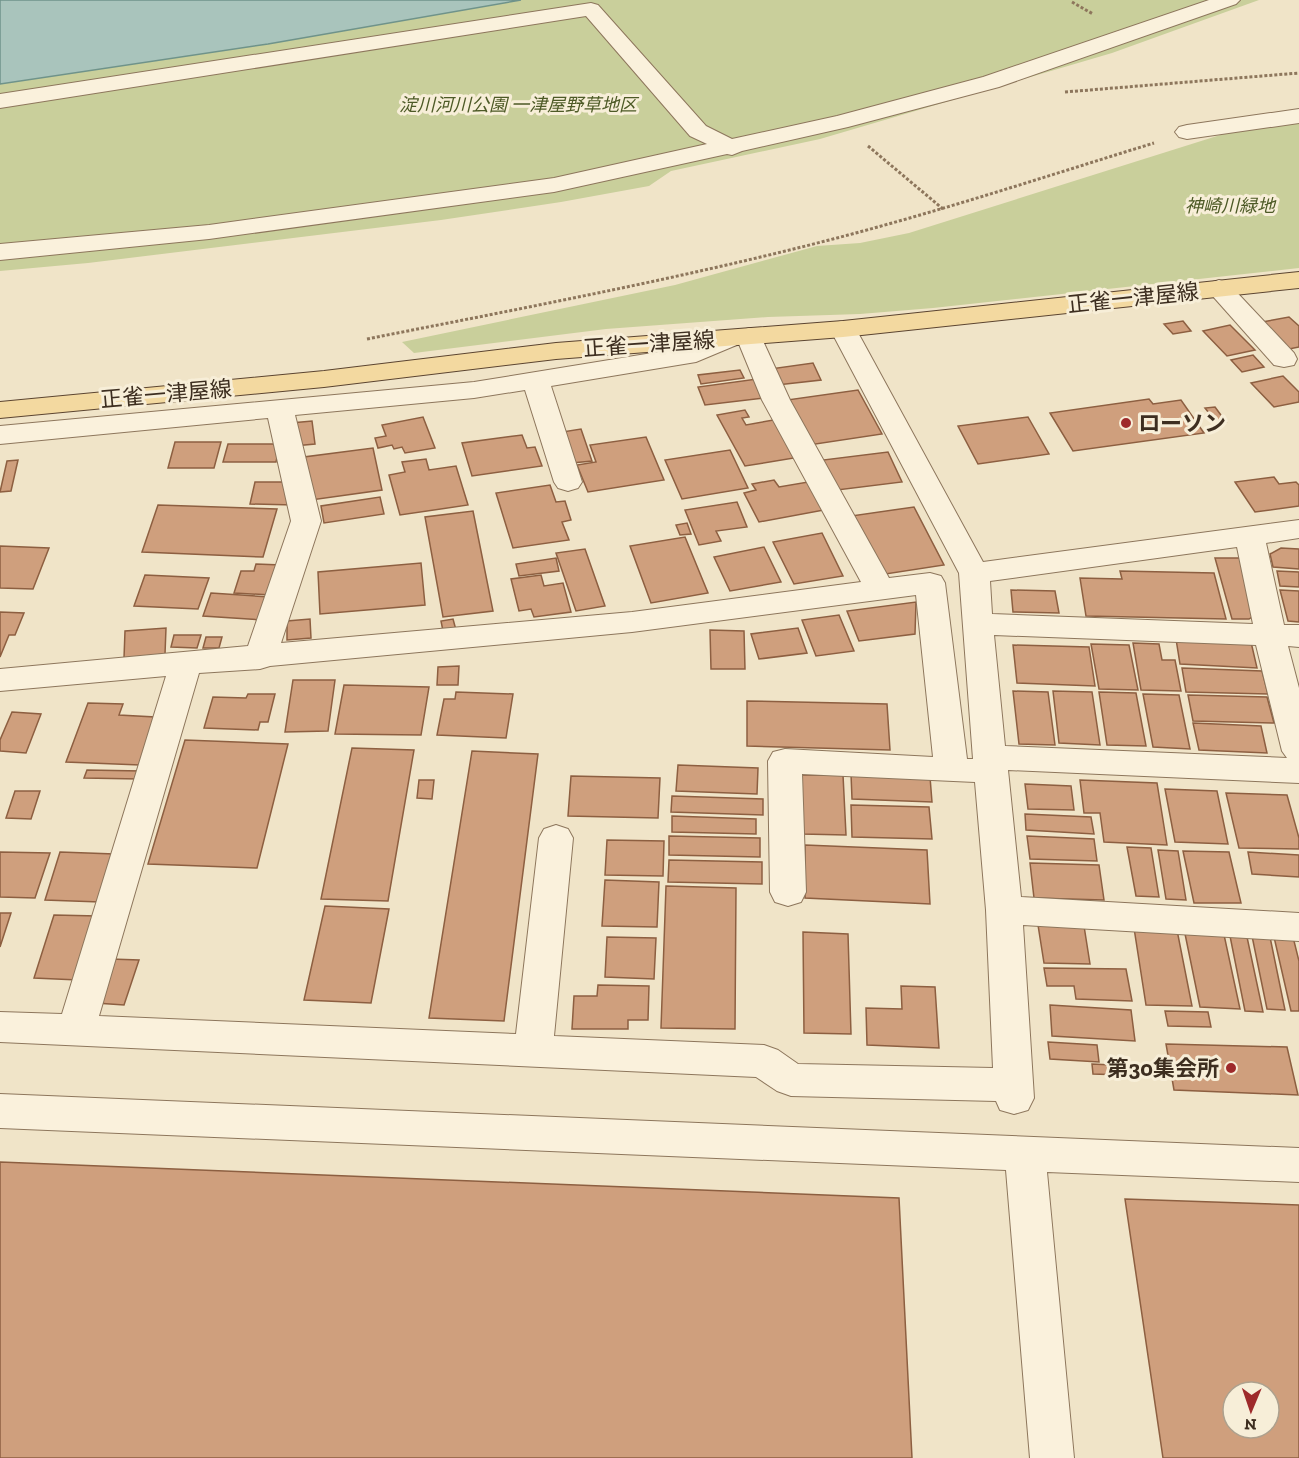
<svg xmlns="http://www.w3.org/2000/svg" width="1299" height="1458" font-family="'Zilla Slab','Noto Sans JP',serif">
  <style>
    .green { fill: #c9cf9b }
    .water { fill: #a9c4bc; stroke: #6f938a; stroke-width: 1.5 }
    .building { fill: #cf9f7d; stroke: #8d5f41; stroke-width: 1.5; fill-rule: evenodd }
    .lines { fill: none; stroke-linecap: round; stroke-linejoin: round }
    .minor-casing { stroke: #8d765c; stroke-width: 2 }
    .major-casing { stroke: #5b4430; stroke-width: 2 }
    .path { stroke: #8d765c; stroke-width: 3; stroke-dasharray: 3 2; stroke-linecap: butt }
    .minor { fill: #faf1dc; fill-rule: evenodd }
    .major { fill: #f3d9a0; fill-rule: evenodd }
    .poi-dot { fill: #9e2a2b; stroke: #f7eed8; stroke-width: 2 }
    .labels { text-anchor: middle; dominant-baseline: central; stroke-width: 6; stroke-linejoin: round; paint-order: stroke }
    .far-park-label { font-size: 18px; font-style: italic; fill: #4d5a26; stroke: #f7eed8 }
    .street-label { font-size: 22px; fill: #3d2e20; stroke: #f7eed8 }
    .poi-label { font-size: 22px; font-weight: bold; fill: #3d2e20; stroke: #f7eed8; text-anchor: start }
  </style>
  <rect width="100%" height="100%" fill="#f0e4c8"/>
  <g class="green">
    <polygon points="522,0 1259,0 1112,53 820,139 671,171 649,186 561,202 441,220 88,263 0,271 0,84 268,44"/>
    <polygon points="1299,120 1299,268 933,308 860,314 768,317 606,329 414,353 402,342 675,285 817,246 860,243 909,233 1252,125"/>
  </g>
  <polygon class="water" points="0,0 521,0 268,44 0,84"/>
  <g class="building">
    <polygon points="1289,317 1299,326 1299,347 1289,349 1262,322"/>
    <polygon points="1183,321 1191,331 1173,334 1164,324"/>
    <polygon points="1230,325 1255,350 1227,356 1203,331"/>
    <polygon points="1253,355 1264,367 1242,372 1231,360"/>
    <polygon points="813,363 821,380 777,385 770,369"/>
    <polygon points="740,370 744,378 701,384 698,375"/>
    <polygon points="1283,376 1299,392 1299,402 1274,407 1251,383"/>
    <polygon points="757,379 765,398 705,405 698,387"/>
    <polygon points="858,390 882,434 809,445 787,400"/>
    <polygon points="1149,399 1153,404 1181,400 1204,433 1073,451 1050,413"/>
    <polygon points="1215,407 1226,422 1217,423 1205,408"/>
    <polygon points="745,410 749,417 742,418 746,425 779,419 800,457 745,466 717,415"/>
    <polygon points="423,417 435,448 405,453 402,447 394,449 392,445 378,448 375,438 386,436 382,425"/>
    <polygon points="1028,417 1049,454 978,464 958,426"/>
    <polygon points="312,421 315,444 294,446 291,423"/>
    <polygon points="581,429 592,461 572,463 562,432"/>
    <polygon points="522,435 527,448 535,447 542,466 472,476 462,443"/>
    <polygon points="646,437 664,480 588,492 577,465 596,462 590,445"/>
    <polygon points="175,442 221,442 214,468 168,468"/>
    <polygon points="228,444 280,444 276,462 223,462"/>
    <polygon points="373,448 382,490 311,500 304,457"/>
    <polygon points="730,450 748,488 682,499 665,460"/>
    <polygon points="888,452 902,482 837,490 823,460"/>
    <polygon points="426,459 429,470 456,466 468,505 400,515 389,475 405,472 402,462"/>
    <polygon points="18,460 11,491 0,492 7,461"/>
    <polygon points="1274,477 1279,484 1296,482 1299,485 1299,506 1255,512 1235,482"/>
    <polygon points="774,480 779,487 808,482 824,510 759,522 744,493 756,490 752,484"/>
    <polygon points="255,482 286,482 294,505 250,504"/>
    <polygon points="550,485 556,502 565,501 571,520 562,522 569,540 513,548 496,493"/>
    <polygon points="380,497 384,514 324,523 321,506"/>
    <polygon points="737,502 747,527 716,531 721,541 699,545 685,510"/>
    <polygon points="158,505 277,509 263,557 142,552"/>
    <polygon points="914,507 944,565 879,575 851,516"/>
    <polygon points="473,511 493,611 443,617 425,517"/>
    <polygon points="687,523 691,534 680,535 676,525"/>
    <polygon points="822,533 843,576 794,584 773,542"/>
    <polygon points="685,537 708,593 651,603 630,546"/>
    <polygon points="0,546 49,548 33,589 0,588"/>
    <polygon points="764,547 781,582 730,591 714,557"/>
    <polygon points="1281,548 1299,549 1299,569 1273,567 1270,554"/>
    <polygon points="585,549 605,606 576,611 556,553"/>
    <polygon points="556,558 559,571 519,576 516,564"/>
    <polygon points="1215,558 1240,558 1255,615 1249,619 1232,619"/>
    <polygon points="421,563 425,605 320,614 318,572"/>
    <polygon points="256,564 281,565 272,595 234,593 241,571 254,571"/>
    <polygon points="1120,571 1214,573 1226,619 1086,616 1080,578 1122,579"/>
    <polygon points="1277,571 1299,572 1299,587 1280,586"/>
    <polygon points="145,575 209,578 198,609 134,606"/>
    <polygon points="541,575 544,586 563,583 571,612 534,617 531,609 519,611 511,579"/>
    <polygon points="1011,590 1055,591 1059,613 1013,612"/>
    <polygon points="1280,590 1299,591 1299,622 1288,621"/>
    <polygon points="211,593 270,597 262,620 203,616"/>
    <polygon points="916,602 915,634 859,641 847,611"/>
    <polygon points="0,612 24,613 15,635 9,635 0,657"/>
    <polygon points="839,615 854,651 816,656 802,620"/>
    <polygon points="310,619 311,638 287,640 287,621"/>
    <polygon points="453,619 456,630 443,631 441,621"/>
    <polygon points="166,628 165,654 124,658 125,631"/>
    <polygon points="798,628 807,653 759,659 751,634"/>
    <polygon points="710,630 744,631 745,669 711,669"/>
    <polygon points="174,635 201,635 197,648 171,647"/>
    <polygon points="206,637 222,637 219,648 203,648"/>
    <polygon points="1176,639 1251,642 1257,668 1180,664"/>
    <polygon points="1133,643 1159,644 1162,660 1175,660 1181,691 1141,690"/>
    <polygon points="1091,644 1129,645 1138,690 1099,689"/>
    <polygon points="1013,645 1089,647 1095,686 1017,683"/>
    <polygon points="459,666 458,685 437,685 438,667"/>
    <polygon points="1182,668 1262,671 1268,694 1186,692"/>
    <polygon points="293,680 335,680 328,731 285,732"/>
    <polygon points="344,685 429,687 421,735 335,734"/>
    <polygon points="1013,691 1048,692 1055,745 1019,744"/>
    <polygon points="1053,691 1092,692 1100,745 1059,743"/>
    <polygon points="456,692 513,694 506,738 437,735 444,699 455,699"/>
    <polygon points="1099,692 1136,693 1146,746 1107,745"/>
    <polygon points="248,694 275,694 268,722 260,722 258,730 204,728 213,697 246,698"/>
    <polygon points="1143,694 1179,695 1190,749 1153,747"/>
    <polygon points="1188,695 1267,697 1274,723 1193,721"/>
    <polygon points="747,701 887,704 890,750 747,746"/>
    <polygon points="88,703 123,704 119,715 155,717 140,765 66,762"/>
    <polygon points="12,712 41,714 26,753 0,751 0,740"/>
    <polygon points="1193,723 1261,726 1267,753 1199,750"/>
    <polygon points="185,740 288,744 257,868 148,864"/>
    <polygon points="352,748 414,750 388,901 321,899"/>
    <polygon points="472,751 538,754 504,1021 429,1018"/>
    <polygon points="678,765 758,768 757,794 676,791"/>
    <polygon points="87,770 141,771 139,779 84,778"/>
    <polygon points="851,774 930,777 932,802 852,799"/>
    <polygon points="800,775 843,775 846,835 802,834"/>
    <polygon points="571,776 660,778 658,818 568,816"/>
    <polygon points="419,780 434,780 432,799 417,798"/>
    <polygon points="1080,780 1157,783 1167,845 1104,842 1100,813 1084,813"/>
    <polygon points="1025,784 1071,786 1074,810 1028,809"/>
    <polygon points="1165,789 1217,791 1228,844 1175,842"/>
    <polygon points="15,791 40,791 31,819 6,818"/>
    <polygon points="1226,793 1287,795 1299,838 1299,849 1239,848"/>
    <polygon points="672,796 763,799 763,815 671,812"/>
    <polygon points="851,805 929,807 932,839 852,837"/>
    <polygon points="1025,814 1091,817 1094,834 1026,830"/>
    <polygon points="672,816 756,819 756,834 672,832"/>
    <polygon points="669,836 760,838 760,857 669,855"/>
    <polygon points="1027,836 1094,839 1097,861 1030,859"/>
    <polygon points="607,840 664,841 663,876 605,875"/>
    <polygon points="805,845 927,850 930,904 805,898"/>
    <polygon points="1127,847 1151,848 1159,897 1136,896"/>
    <polygon points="1158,850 1178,851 1186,900 1166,899"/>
    <polygon points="1183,851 1229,852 1241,903 1194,903"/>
    <polygon points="0,852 50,853 35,898 0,897"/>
    <polygon points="60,852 114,854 100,902 45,900"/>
    <polygon points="1248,852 1299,855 1299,877 1252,874"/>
    <polygon points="669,860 762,862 762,884 668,882"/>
    <polygon points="1030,863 1099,865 1104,900 1034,898"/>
    <polygon points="605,880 659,882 657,927 602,926"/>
    <polygon points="666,886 736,888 735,1029 661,1028"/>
    <polygon points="325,906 389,909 371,1003 304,1000"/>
    <polygon points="0,913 11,913 0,947"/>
    <polygon points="54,915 97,916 78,980 34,978"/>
    <polygon points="1038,925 1084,926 1090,964 1044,963"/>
    <polygon points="1134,928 1177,930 1192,1006 1146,1005"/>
    <polygon points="1184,929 1223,930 1240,1009 1200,1007"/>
    <polygon points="803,932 848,934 851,1034 804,1033"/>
    <polygon points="1230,936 1247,937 1263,1012 1245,1011"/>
    <polygon points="1252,936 1270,937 1285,1010 1267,1009"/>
    <polygon points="607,937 656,938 654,979 605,977"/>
    <polygon points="1274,937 1293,937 1299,961 1299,1011 1291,1011"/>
    <polygon points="110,959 139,960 124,1005 96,1003"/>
    <polygon points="1044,968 1126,969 1132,1001 1076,999 1074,986 1047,986"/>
    <polygon points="598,985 649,986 648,1020 628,1020 628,1029 572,1029 574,996 597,996"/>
    <polygon points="901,986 935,987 939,1048 867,1045 866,1008 902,1009"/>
    <polygon points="1050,1005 1131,1010 1135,1041 1052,1036"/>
    <polygon points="1165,1011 1208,1012 1211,1027 1168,1026"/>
    <polygon points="1048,1042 1097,1045 1099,1062 1050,1059"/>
    <polygon points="1166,1044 1287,1047 1298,1095 1174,1090"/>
    <polygon points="1092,1064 1152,1067 1153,1076 1093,1074"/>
    <polygon points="0,1162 899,1198 912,1458 0,1458"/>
    <path d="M1125,1199l174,6v253h-136zM1233,1392h36v36h-36z"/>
  </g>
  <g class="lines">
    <g class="minor-casing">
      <g id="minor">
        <polygon points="1209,0 1240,0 1236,4 999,87 848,127 742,151 732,155 727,154 554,192 209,239 0,260 0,244 209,225 554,178 707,144 690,136 586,16 0,108 0,94 591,3 598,5 706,126 732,139 837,116 983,77"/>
        <polygon points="1299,109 1299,123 1187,139 1179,137 1175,132 1179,127 1187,125"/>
        <polygon points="1219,280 1228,283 1294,353 1297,359 1294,365 1284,367 1274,365 1210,293 1206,288 1210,283"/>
        <path d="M843,321l9,2 4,6 127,233 316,-42v18l-33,5 18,82h15v22l-11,-1 11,42v95l-291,-13 13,127 278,16v28l-276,-16 11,173 -6,12 -14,4 -14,-4 -4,-9 -205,-5 -14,-5 -21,-14 -756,-35v-30l62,2 104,-338 -166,15v-22l248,-23 43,-125 -23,-103 -268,26v-18l474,-44 215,-35 41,-17 8,2 11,-4 9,2 32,70 99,178 41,-5 11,3 4,7 22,176h6l-14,-186 -129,-244 4,-6zM739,344l23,56 99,182 -229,30 -351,31 40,-122 -26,-106 179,-17 51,-8 29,92 4,6 10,3 10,-3 4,-6 -31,-96 145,-24zM1237,547l16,77 -261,-10 -2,-33zM916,595l17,162 -148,-8 -12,3 -5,9 2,131 5,10 13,4 13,-4 5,-10 -4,-118 173,8 11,128 7,158 -195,-4 -20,-14 -14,-5 -210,-9 19,-198 -5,-9 -12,-4 -12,4 -5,9 -23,196 -417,-18 100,-343 61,-4 10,-3 362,-34zM994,635l262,10 26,106 5,7 -282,-12z"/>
        <polygon points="0,1094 1299,1148 1299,1182 1047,1172 1074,1458 1030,1458 1006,1170 0,1128"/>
      </g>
    </g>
    <g class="major-casing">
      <polygon id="major" points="1299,272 1299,288 843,337 556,359 324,387 0,418 0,402 324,371 556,343 843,321"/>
    </g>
    <g class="path">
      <polyline points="1072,2 1093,14"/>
      <polyline points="1065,92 1299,73"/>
      <polyline points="868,146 943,209"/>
      <path d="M367,339c156,-31 312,-60 466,-100 108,-28 214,-63 321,-96"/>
    </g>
    <use href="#minor" class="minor"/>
    <use href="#major" class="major"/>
  </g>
  <g class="poi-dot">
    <circle cx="1126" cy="423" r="6"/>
    <circle cx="1231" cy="1068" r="6"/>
  </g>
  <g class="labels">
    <g class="far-park-label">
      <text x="518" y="105">淀川河川公園 一津屋野草地区</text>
      <text x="1230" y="206">神崎川緑地</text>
    </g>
    <g class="street-label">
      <text transform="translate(1133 298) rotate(-6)">正雀一津屋線</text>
      <text transform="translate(649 344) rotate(-4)">正雀一津屋線</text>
      <text transform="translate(166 394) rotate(-5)">正雀一津屋線</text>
    </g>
    <g class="poi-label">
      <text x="1138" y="423">ローソン</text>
      <text x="1219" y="1068" text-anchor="end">第30集会所</text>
    </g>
  </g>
  <g transform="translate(1251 1410) rotate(182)"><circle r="28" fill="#f7eed8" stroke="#ada18e" stroke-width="1.5"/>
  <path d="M0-4.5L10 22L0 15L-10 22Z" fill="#9e2a2b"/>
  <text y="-9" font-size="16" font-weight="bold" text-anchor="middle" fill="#3d2e20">N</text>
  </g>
</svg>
